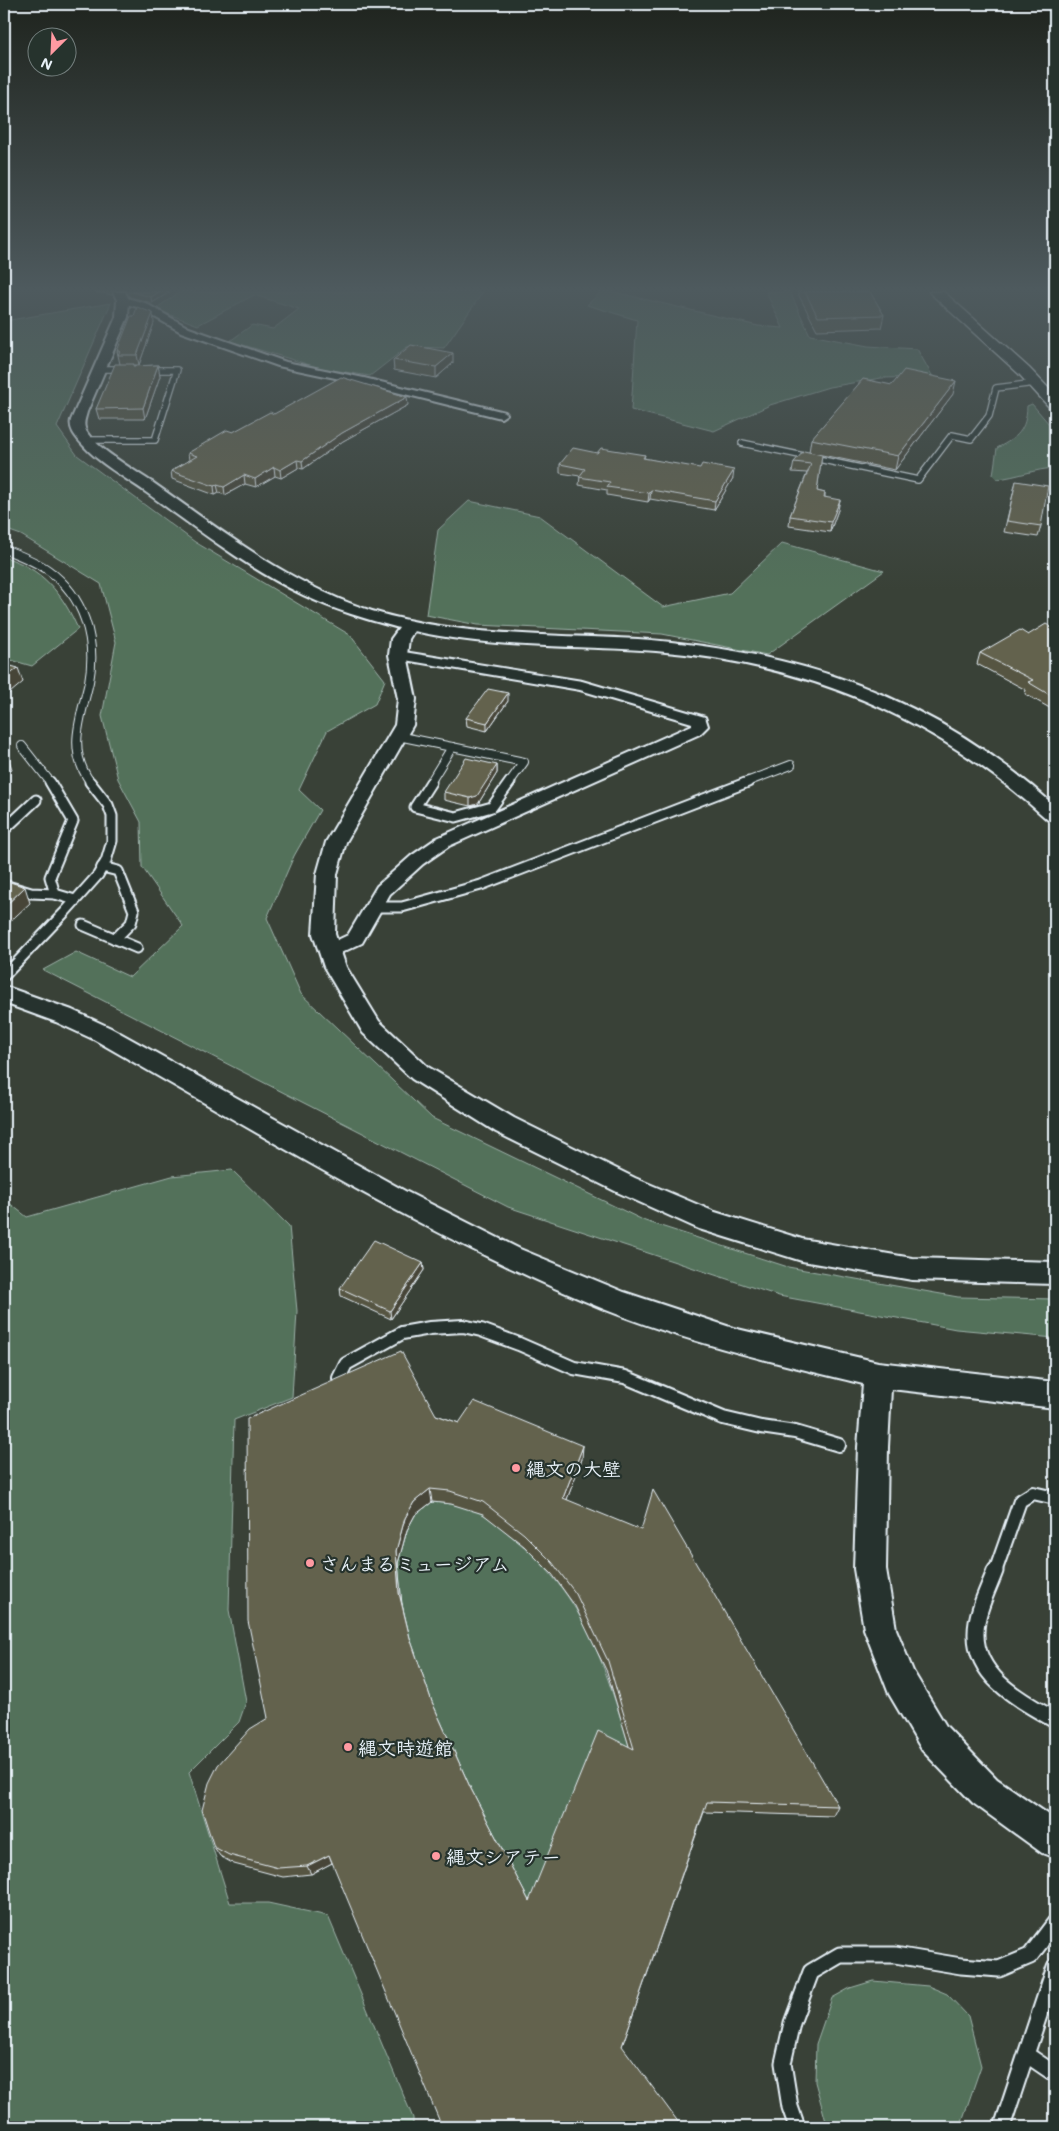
<svg xmlns="http://www.w3.org/2000/svg" width="1059" height="2131" font-family="Mali,'Klee One',sans-serif">
  <style>
    .green { fill: #52715a; stroke: #9db1a9 }
    .lines { fill: none; stroke-linecap: round; stroke-linejoin: round }
    .service-far4-casing { stroke: #e8f1f8; stroke-width: 8 }
    .service-far3-casing { stroke: #e8f1f8; stroke-width: 10 }
    .service-far2-casing { stroke: #e8f1f8; stroke-width: 13 }
    .service-far1-casing { stroke: #e8f1f8; stroke-width: 16 }
    .service-casing { stroke: #e8f1f8; stroke-width: 19 }
    .minor-casing { stroke: #e8f1f8; stroke-width: 4 }
    .tertiary-casing { stroke: #e8f1f8; stroke-width: 4 }
    .trunk-casing { stroke: #e8f1f8; stroke-width: 3 }
    .service-far4 { stroke: #26332d; stroke-width: 5.5 }
    .service-far3 { stroke: #26332d; stroke-width: 8 }
    .service-far2 { stroke: #26332d; stroke-width: 9 }
    .service-far1 { stroke: #26332d; stroke-width: 12 }
    .service { stroke: #26332d; stroke-width: 15 }
    .minor { fill: #26332d; fill-rule: evenodd }
    .tertiary { fill: #26332d; fill-rule: evenodd }
    .trunk { fill: #26332d; fill-rule: evenodd }
    .wall { fill: #565443; stroke: #e8f1f8; fill-rule: evenodd }
    .shaded-wall { fill: #464537; stroke: #e8f1f8 }
    .building { fill: #64624e; stroke: #e8f1f8; fill-rule: evenodd }
    .poi-dot { fill: #ff9aa2; stroke: #26332d; stroke-width: 2 }
    .labels { text-anchor: middle; dominant-baseline: central; stroke-width: 4.5; stroke-linejoin: round; paint-order: stroke }
    .near-poi-label { font-size: 19px; font-weight: bold; fill: #e8f1f8; stroke: #26332d; text-anchor: start }
  </style>
  <rect width="100%" height="100%" fill="#394137"/>
  <filter id="ink" filterUnits="userSpaceOnUse"><feTurbulence type="fractalNoise" baseFrequency=".02" numOctaves="2"/><feDisplacementMap in="SourceGraphic" scale="10" xChannelSelector="R" yChannelSelector="G"/><feConvolveMatrix kernelMatrix="1 2 1 2 8 2 1 2 1" color-interpolation-filters="sRGB"/></filter>
  <g filter="url(#ink)">
    <g class="green">
      <polygon points="180,292 483,292 444,348 407,347 370,376 320,368 230,341 252,325 273,329 299,309 254,295 198,325 155,309"/>
      <polygon points="601,292 614,292 758,326 783,328 766,292 790,292 810,335 868,346 917,349 933,377 881,378 829,387 770,405 714,431 631,410 637,320 587,305"/>
      <polygon points="111,303 57,427 77,455 195,542 350,635 385,680 375,704 327,731 299,790 320,810 294,856 267,918 301,994 432,1118 645,1221 788,1267 958,1297 1055,1299 1055,1338 956,1329 779,1296 508,1207 43,970 76,952 130,977 183,926 142,867 141,822 118,779 102,716 116,642 101,584 21,535 4,529 4,441 11,439 4,432 4,321"/>
      <path d="M1032,404l23,27v37c-20,1 -38,9 -58,11l-4,-4 4,-27c21,-11 29,-17 30,-42z"/>
      <polygon points="469,501 540,516 663,607 730,593 782,543 884,571 767,655 662,634 478,625 426,615 438,530"/>
      <path d="M4,557c38,11 59,37 74,72l-46,37 -28,-8z"/>
      <polygon points="232,1170 289,1226 297,1311 292,1397 234,1420 229,1610 246,1702 239,1722 189,1772 230,1903 268,1903 328,1916 413,2118 413,2127 4,2127 4,1199 27,1217 172,1176"/>
      <path d="M432,1502c17,1 36,4 52,13 9,5 18,14 27,21 76,60 95,134 122,223l-104,150 -96,-196 -21,-64 -10,-44 -4,-42 9,-33 8,-15z"/>
      <polygon points="873,1981 928,1986 947,1994 968,2016 981,2066 960,2127 829,2127 827,2125 815,2082 816,2044 832,1998 850,1988"/>
    </g>
    <g class="lines">
      <g class="service-far4-casing">
        <g id="service-far4">
          <polyline points="99,369 126,369"/>
          <polyline points="86,440 155,440 177,370 146,370"/>
          <polyline points="742,443 918,480 952,435 971,439 989,416 996,388 1035,383"/>
        </g>
      </g>
      <g class="service-far3-casing">
        <g id="service-far3">
          <path d="M4,549c15,6 31,12 44,21 36,26 49,69 41,112 -8,36 -23,68 2,101"/>
          <polyline points="398,736 452,747"/>
          <polyline points="22,746 51,783"/>
          <polyline points="452,747 524,762 509,783"/>
          <polyline points="430,783 452,747"/>
          <polyline points="744,783 791,765"/>
        </g>
      </g>
      <g class="service-far2-casing">
        <g id="service-far2">
          <polyline points="50,782 73,821 50,877 55,894 75,900"/>
          <polyline points="431,782 415,807 456,817 492,807 510,782"/>
          <polyline points="4,830 36,800"/>
          <polyline points="102,867 118,871 134,911 131,923 115,939"/>
          <polyline points="4,885 31,893 55,894"/>
          <polyline points="373,907 402,907 481,885 748,782"/>
          <polyline points="83,925 137,948"/>
          <polyline points="4,976 65,912 98,875 106,861 112,841 112,816 108,805 90,782"/>
        </g>
      </g>
      <g class="service-far1-casing">
        <g id="service-far1">
          <polyline points="339,1378 346,1364 402,1333 430,1328 463,1326 481,1330 519,1344 574,1368 625,1377 723,1418 761,1427 795,1432 839,1445"/>
          <polyline points="995,1572 1020,1501 1033,1493 1055,1498"/>
        </g>
      </g>
      <g class="service-casing">
        <g id="service">
          <path d="M995,1571c-7,19 -19,41 -19,62 -1,45 46,68 79,87"/>
          <polyline points="1027,2055 1055,2074"/>
          <polyline points="797,2127 790,2107 783,2063 792,2023 811,1972 840,1955 895,1955 961,1966 999,1969 1030,1956 1055,1923"/>
          <polyline points="1002,2127 1055,1967"/>
        </g>
      </g>
      <g class="minor-casing">
        <g id="minor">
          <polygon points="123,297 145,303 189,328 286,362 364,378 505,412 507,414 501,418 364,384 278,366 181,332 137,307 119,302 118,300 119,298"/>
          <polygon points="398,651 582,681 705,717 708,726 700,734 449,846 423,864 390,894 362,943 330,958 323,957 321,952 323,947 348,935 377,886 411,856 437,838 692,725 692,723 580,690 393,658 391,655 393,652"/>
        </g>
      </g>
      <g class="tertiary-casing">
        <g id="tertiary">
          <path d="M113,292h12l4,8 -1,17 -41,95c-1,5 -4,10 -2,16 4,16 52,44 67,54 70,49 138,103 220,129 87,26 176,23 266,28 56,4 112,13 166,28 94,26 179,74 251,139v16l-7,-2c-113,-103 -239,-156 -392,-169 -81,-6 -162,-2 -242,-20l-5,8 -2,16 9,44 -3,26 -67,117 -9,32 -2,60 11,33 33,54 49,46 86,51 121,60 80,34 87,27 110,19 143,4v22l-143,-4 -110,-19 -103,-32 -82,-37 -121,-60 -84,-53 -49,-46 -39,-66 -11,-33 4,-60 9,-32 69,-117 3,-26 -9,-44 2,-16 8,-11c-33,-9 -65,-18 -96,-33 -56,-27 -106,-66 -156,-102 -22,-16 -48,-29 -66,-50 -6,-7 -12,-14 -10,-23l45,-103 1,-17z"/>
          <path d="M4,986l68,24 39,18 294,163 115,58 104,43 109,36 145,34 177,20v26l-164,-19 -3,58 -2,122 10,60 17,42 33,55 51,53 58,40v39l-13,-5 -69,-50 -51,-53 -33,-56 -25,-65 -10,-60 4,-122 5,-63c-86,-21 -174,-41 -257,-74 -179,-73 -344,-175 -511,-270l-39,-18 -52,-19z"/>
        </g>
      </g>
      <g class="trunk-casing">
        <polygon id="trunk" points="929,292 944,292 1029,368 1055,395 1055,409 1049,407 1019,374"/>
      </g>
      <use href="#service-far4" class="service-far4"/>
      <use href="#service-far3" class="service-far3"/>
      <use href="#service-far2" class="service-far2"/>
      <use href="#service-far1" class="service-far1"/>
      <use href="#service" class="service"/>
      <use href="#minor" class="minor"/>
      <use href="#tertiary" class="tertiary"/>
      <use href="#trunk" class="trunk"/>
    </g>
    <g class="wall">
      <polygon points="95,292 112,292 113,295"/>
      <polygon points="126,292 170,292 152,303 130,297"/>
      <polygon points="797,292 870,292 884,315 881,328 817,330"/>
      <polygon points="154,323 139,365 134,365 134,366 158,365 160,376 145,419 99,419 96,409 120,364 117,351"/>
      <polygon points="393,360 453,363 436,378 394,370"/>
      <polygon points="892,385 953,394 895,470 822,455 817,491 825,493 825,498 838,510 830,532 789,526 790,516 807,473 792,472 794,462 809,452 811,439"/>
      <polygon points="408,405 343,441 303,469 298,468 281,478 275,476 256,487 245,484 225,495 219,493 215,495 172,479 171,471 189,460 188,453 274,414"/>
      <polygon points="597,453 645,455 644,458 733,478 714,510 650,499 648,502 607,495 607,490 579,485 580,476 560,473 560,464"/>
      <polygon points="1016,481 1041,526 1038,537 1004,532"/>
      <polygon points="1055,629 1055,711 1025,694 1026,690 977,664 980,653 1028,635"/>
      <polygon points="508,701 487,731 467,726 466,718"/>
      <polygon points="497,765 497,773 478,804 470,806 444,800 444,792"/>
      <polygon points="423,1263 424,1270 391,1319 341,1296 340,1288"/>
      <path d="M436,1415l23,8 123,36 -15,40 271,307 -5,10 -129,-4 -82,234 -290,-183 -21,11 -28,3 -49,-13 -14,-8 -6,-9 54,-129zM432,1502l19,2 32,10 41,32 28,28 23,32 32,66 22,74 -100,155 -59,-114 -38,-85 -22,-64 -9,-38 -3,-37 9,-33 8,-15z"/>
    </g>
    <g class="shaded-wall">
      <polygon points="159,292 170,292 152,303 151,297"/>
      <polygon points="153,313 154,323 139,365 137,355"/>
      <polygon points="453,353 453,363 436,378 436,367"/>
      <polygon points="158,365 160,376 145,419 143,408"/>
      <polygon points="956,381 953,394 895,470 898,456"/>
      <polygon points="407,397 408,405 343,441 303,469 302,461 342,433"/>
      <polygon points="297,460 298,468 281,478 280,470"/>
      <polygon points="274,467 275,476 256,487 255,479"/>
      <polygon points="734,470 733,478 714,510 715,501"/>
      <polygon points="244,475 245,484 225,495 224,487"/>
      <polygon points="217,485 219,493 215,495 214,486"/>
      <polygon points="651,490 650,499 648,502 649,493"/>
      <polygon points="840,500 838,510 830,532 831,522"/>
      <polygon points="18,668 23,682 4,698 4,679"/>
      <polygon points="508,693 508,701 487,731 487,723"/>
      <polygon points="7,754 12,769 4,776 4,757"/>
      <polygon points="497,765 497,773 478,804 470,806 470,798"/>
      <polygon points="25,887 30,903 4,927 4,907"/>
      <polygon points="423,1263 424,1270 391,1319 390,1311"/>
      <polygon points="583,1446 582,1459 563,1510 563,1498"/>
      <polygon points="430,1489 432,1502 415,1515 407,1530 398,1563 402,1605 399,1593 396,1551 405,1518 414,1502"/>
      <polygon points="329,1855 332,1863 311,1874 307,1866"/>
    </g>
    <g class="building">
      <polygon points="132,292 159,292 151,297"/>
      <polygon points="805,292 870,292 884,315 818,317"/>
      <polygon points="137,307 153,313 137,355 118,355 120,351 117,351 131,316 134,316"/>
      <polygon points="411,345 453,353 436,367 393,360"/>
      <polygon points="115,364 134,364 133,366 158,365 143,408 96,409"/>
      <polygon points="904,370 956,381 898,456 811,439 863,379 892,385"/>
      <polygon points="341,377 407,397 342,433 302,461 297,460 280,470 274,467 255,479 244,475 224,487 217,485 214,486 171,471 197,456 188,453 227,430 233,432 270,412 274,414"/>
      <polygon points="573,448 597,453 601,448 645,455 643,458 700,468 702,464 734,470 715,501 651,490 649,493 607,487 610,482 579,477 585,469 560,464"/>
      <polygon points="804,451 822,455 817,491 825,493 824,497 840,500 831,522 790,516 811,464 794,462"/>
      <polygon points="1016,481 1048,486 1041,526 1007,521"/>
      <polygon points="1046,624 1055,629 1055,698 1028,682 1033,680 980,653 1020,630 1028,635"/>
      <polygon points="4,664 18,668 4,679"/>
      <polygon points="488,689 508,693 487,723 466,718"/>
      <polygon points="466,758 497,765 477,796 470,798 444,792"/>
      <polygon points="4,880 25,887 4,907"/>
      <polygon points="374,1240 423,1263 390,1311 340,1288"/>
      <path d="M401,1351l35,64 23,8 15,-22 109,45 -20,52 78,32 12,-40 185,316 -131,-4 -85,244 60,81h-240l-113,-272 -22,11 -29,2 -49,-13 -15,-8 -12,-37 7,-27 9,-18 32,-36 18,-11 -20,-97 -1,-202zM430,1489l20,2 33,11 41,32 28,28 24,32 32,67 26,88 -36,-18 -69,170 -59,-114 -38,-85 -22,-64 -11,-45 -3,-42 9,-33 9,-16z"/>
    </g>
  </g>
  <linearGradient id="sky" x2="0" y2="1"><stop stop-color="#1f241e"/><stop offset="0.49" stop-color="#4e5a5e"/><stop offset="1" stop-color="#4e5a5e" stop-opacity="0"/></linearGradient>
  <rect width="1059" height="590" fill="url(#sky)"/>
  <g class="poi-dot">
    <circle cx="516" cy="1468" r="5"/>
    <circle cx="310" cy="1563" r="5"/>
    <circle cx="348" cy="1747" r="5"/>
    <circle cx="436" cy="1856" r="5"/>
  </g>
  <g class="labels">
    <g class="near-poi-label">
      <text x="526" y="1468">縄文の大壁</text>
      <text x="320" y="1563">さんまるミュージアム</text>
      <text x="358" y="1747">縄文時遊館</text>
      <text x="446" y="1856">縄文シアテー</text>
    </g>
  </g>
  <rect width="1059" height="2131" fill="none" stroke="#26332d" stroke-width="20"/>
  <rect x="10" y="10" width="1039" height="2111" fill="none" stroke="#e8f1f8" stroke-width="2" filter="url(#ink)"/>
  <g transform="translate(52 52) rotate(204)"><circle r="24" fill="#26332d" stroke="#747f7e"/>
  <path d="M0-4L9 19L0 12L-9 19Z" fill="#ff9aa2"/>
  <text y="-8" font-size="14" font-weight="bold" text-anchor="middle" fill="#e8f1f8">N</text>
  </g>
</svg>
